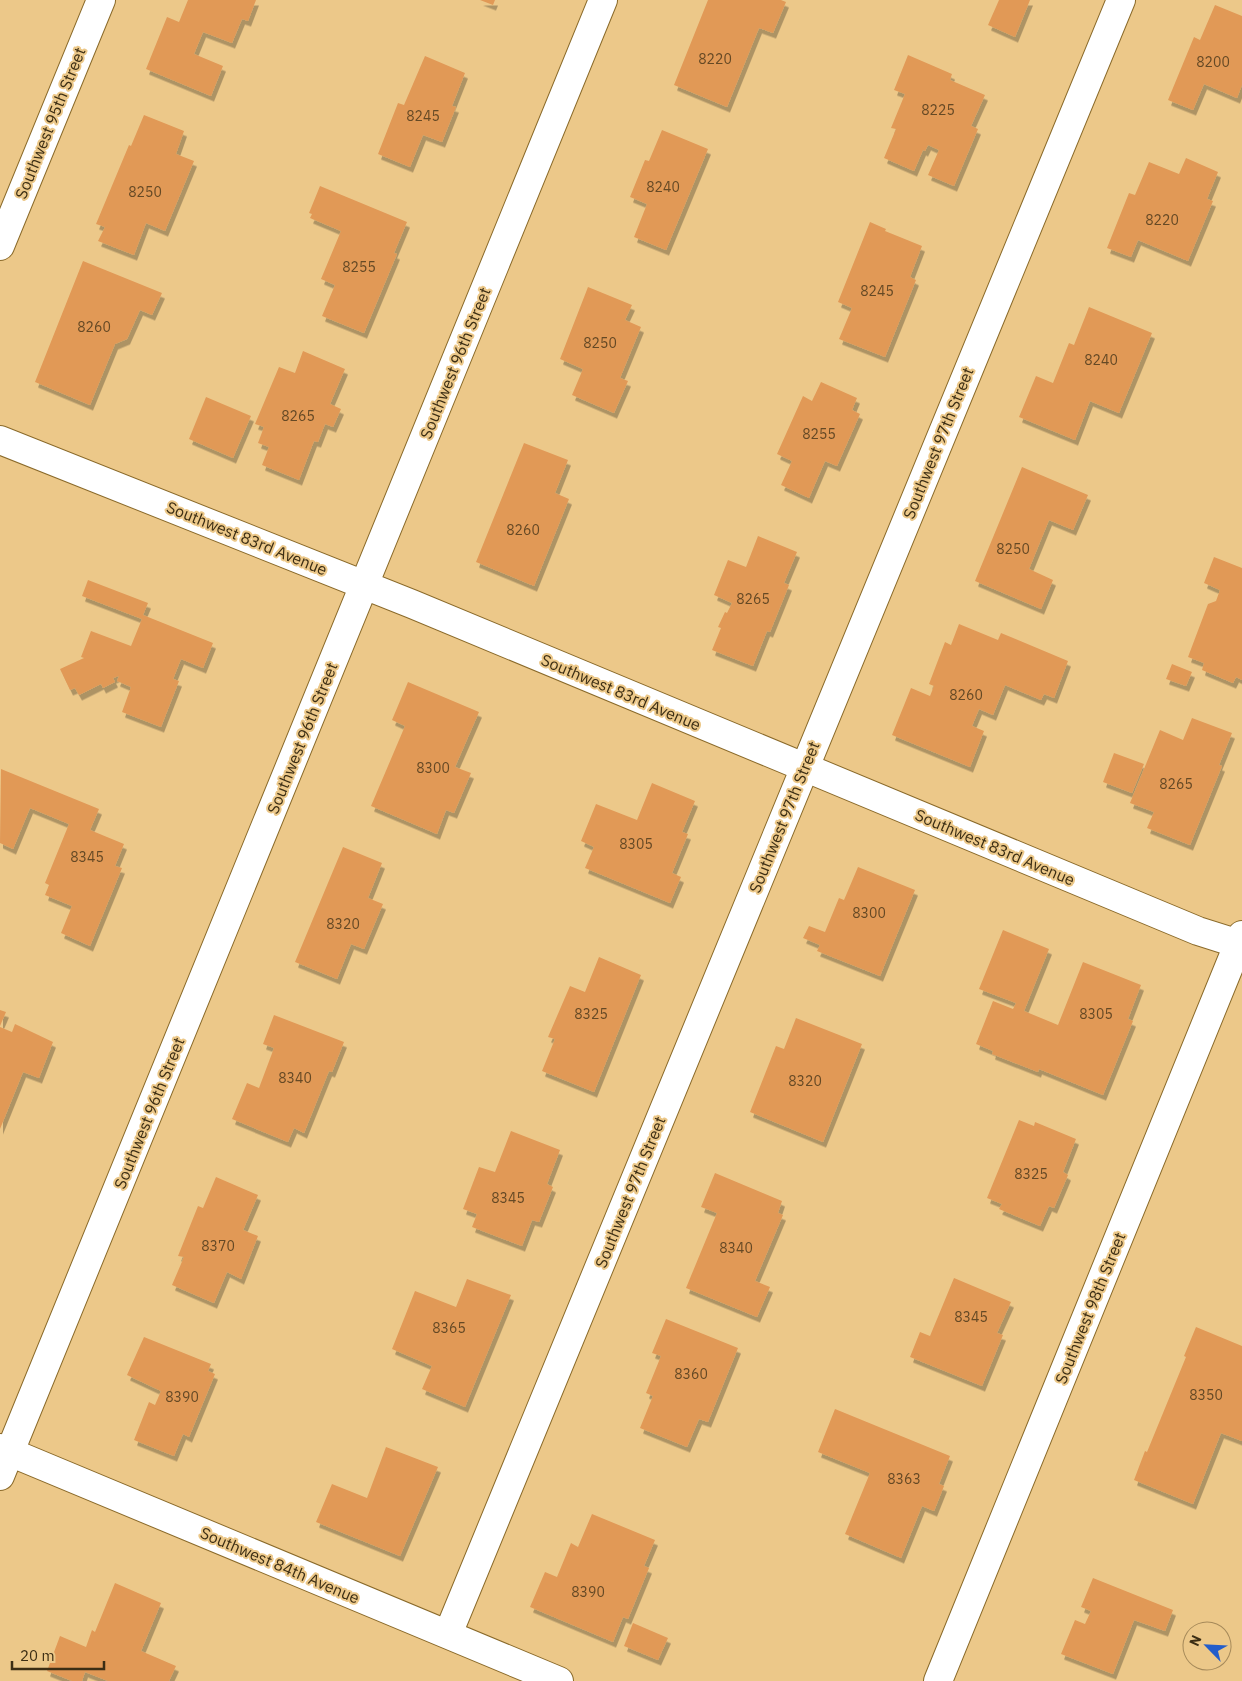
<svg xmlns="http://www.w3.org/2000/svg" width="1242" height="1681" font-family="'IBM Plex Sans',sans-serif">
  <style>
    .building { fill: #e19957; filter: url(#shadow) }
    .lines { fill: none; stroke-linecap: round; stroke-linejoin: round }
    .minor-casing { stroke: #8a6a2a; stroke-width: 30 }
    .minor { stroke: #fff; stroke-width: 28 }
    .labels { text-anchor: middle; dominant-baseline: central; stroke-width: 4; stroke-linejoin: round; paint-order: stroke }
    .number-label { font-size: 14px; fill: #654925 }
    .street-label { font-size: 16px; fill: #3c2e14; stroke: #ecc889 }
  </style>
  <defs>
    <filter id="shadow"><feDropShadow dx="3" dy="5.5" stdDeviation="0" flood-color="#0004"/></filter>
  </defs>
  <rect width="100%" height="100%" fill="#ecc889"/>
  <g class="building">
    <polygon points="188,0 256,0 248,21 242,19 232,43 203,32 194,54 223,66 211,96 146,69 167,17 179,22"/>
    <polygon points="480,0 495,0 493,5"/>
    <polygon points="708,0 781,0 786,2 773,33 759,28 727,107 674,85"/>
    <polygon points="999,0 1030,0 1015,37 988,25"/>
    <polygon points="1215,5 1242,16 1242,85 1237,98 1204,84 1193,110 1168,100 1194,37 1200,40"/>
    <polygon points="908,55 952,74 950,80 985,95 971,126 978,129 954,186 928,175 939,150 928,145 925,151 923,150 914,171 884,158 896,129 891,128 905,94 894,90"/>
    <polygon points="425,56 465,73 452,106 456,107 442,142 423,135 410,167 378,154 398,103 404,105"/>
    <polygon points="144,115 184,131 176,154 194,161 165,231 146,223 134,255 98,241 105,227 96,224 129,145 131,146"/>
    <polygon points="662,130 708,149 666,250 634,237 647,204 630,197 645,160 649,161"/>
    <polygon points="1186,158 1218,172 1207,199 1213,201 1188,261 1138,240 1131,257 1107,248 1129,193 1135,195 1149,162 1179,174"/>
    <polygon points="320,186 407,222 394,253 397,254 364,333 322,316 335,285 321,279 341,231 310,218 312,214 309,213"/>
    <polygon points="870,222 886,229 885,231 922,246 910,277 916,280 885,357 839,339 852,308 838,302"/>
    <polygon points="83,261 162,293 152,315 140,310 127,339 115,344 90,405 35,382"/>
    <polygon points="588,287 632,305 625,320 641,327 620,378 628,381 614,413 572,395 583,369 560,359"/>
    <polygon points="1089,307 1152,333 1119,413 1090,401 1075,440 1019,417 1036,376 1053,383 1069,343 1074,345"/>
    <polygon points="303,351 345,369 330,404 341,409 333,427 325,424 318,442 314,441 299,480 262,465 269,447 258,443 264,427 255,424 279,367 295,373"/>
    <polygon points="821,382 857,398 852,410 860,414 837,466 825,461 809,498 781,485 792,461 777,454 803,396 812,401"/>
    <polygon points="206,397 251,416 233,458 189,439"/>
    <polygon points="524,443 568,460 555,493 569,499 534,586 476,562"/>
    <polygon points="1022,467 1088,495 1073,530 1049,520 1029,569 1053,580 1041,609 975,581"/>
    <polygon points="758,536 797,552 784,583 789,585 770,632 767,631 753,666 712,650 721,628 718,627 725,612 727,613 732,603 714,595 728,560 746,567"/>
    <polygon points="1214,557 1242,568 1242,680 1236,677 1233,683 1202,670 1204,663 1188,657 1208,604 1216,601 1220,590 1204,583"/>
    <polygon points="88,580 148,603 143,615 213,643 203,668 181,659 173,679 179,681 161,727 122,712 131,687 117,681 119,676 113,678 115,682 103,688 101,684 79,695 75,688 70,690 60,669 84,658 81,657 91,631 131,646 142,619 82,596"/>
    <polygon points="959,624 998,640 1001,633 1068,661 1054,698 1044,694 1041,700 1005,685 993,715 979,709 972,726 984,731 970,767 892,735 911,688 930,696 934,686 929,684 945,642 951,645"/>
    <polygon points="1172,664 1192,672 1186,686 1166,679"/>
    <polygon points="408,682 479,712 455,767 471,773 454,813 446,810 437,834 371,806 405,726 392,720"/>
    <polygon points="1192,718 1232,733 1219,765 1222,766 1190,845 1147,828 1154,812 1130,803 1160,730 1183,740"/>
    <polygon points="1114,753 1144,764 1132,793 1103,782"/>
    <polygon points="1,769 99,809 90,830 124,844 115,866 122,868 90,946 61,933 72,906 45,895 49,885 45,883 69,824 30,808 13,849 0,843"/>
    <polygon points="652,783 695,801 682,832 688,834 672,873 681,877 670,903 585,868 594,847 581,841 596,804 637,820"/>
    <polygon points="343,847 382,863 368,898 383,904 364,949 351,944 337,979 295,962"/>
    <polygon points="858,867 915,890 880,976 817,951 820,945 803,938 809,926 825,932 839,898 844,900"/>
    <polygon points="1003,930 1049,949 1024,1011 1058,1025 1083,962 1141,985 1128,1019 1133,1021 1103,1095 1039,1069 1038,1072 992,1054 993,1051 976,1044 993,1001 1013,1009 1016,1003 979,989"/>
    <polygon points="599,957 641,975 594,1092 542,1071 555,1039 548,1037 570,986 585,992"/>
    <polygon points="0,1010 6,1012 0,1026"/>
    <polygon points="274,1015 344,1042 332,1072 329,1071 304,1133 294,1128 288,1142 232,1119 247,1083 259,1088 274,1048 263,1044"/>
    <polygon points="796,1018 862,1044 823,1142 750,1112 776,1046 784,1049"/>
    <polygon points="15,1024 53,1042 39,1078 23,1072 0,1129 0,1027 12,1032"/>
    <polygon points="1019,1120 1034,1126 1035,1122 1076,1139 1063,1172 1068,1175 1054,1208 1049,1206 1040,1226 999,1209 1002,1204 987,1198"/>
    <polygon points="511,1131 560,1150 547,1184 553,1187 539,1222 532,1220 522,1246 472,1227 477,1214 463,1209 479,1167 495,1172"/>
    <polygon points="715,1173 782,1201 778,1213 783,1215 755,1281 770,1287 757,1317 686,1288 717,1213 701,1207"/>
    <polygon points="216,1177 258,1195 243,1230 258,1236 241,1279 227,1272 214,1303 172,1285 184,1257 178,1256 198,1206 203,1208"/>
    <polygon points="954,1278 1011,1302 997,1333 1003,1335 982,1386 910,1357 920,1332 930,1336"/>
    <polygon points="467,1279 511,1295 465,1407 422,1389 432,1366 392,1349 415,1291 456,1307"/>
    <polygon points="666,1319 738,1348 708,1422 699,1419 687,1447 640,1428 653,1396 646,1393 661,1356 652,1353"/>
    <polygon points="1196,1327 1242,1346 1242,1441 1221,1433 1193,1504 1134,1480 1145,1451 1147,1452 1186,1357 1184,1356"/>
    <polygon points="144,1337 211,1364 208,1371 215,1374 189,1437 183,1434 174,1456 134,1440 149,1402 155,1405 161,1391 127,1375"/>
    <polygon points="835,1409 950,1456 939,1484 944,1486 934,1511 922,1506 901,1558 845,1534 870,1473 818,1452"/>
    <polygon points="386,1447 438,1467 400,1556 316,1522 332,1484 367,1498"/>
    <polygon points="592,1514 655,1540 644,1566 649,1568 628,1619 623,1617 613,1642 530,1607 545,1572 557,1577 571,1543 578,1547"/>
    <polygon points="1093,1578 1173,1610 1165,1631 1134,1620 1113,1674 1061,1654 1075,1620 1085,1624 1091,1611 1081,1607"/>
    <polygon points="115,1583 161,1603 141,1651 176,1666 169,1681 108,1681 85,1672 82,1681 72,1681 47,1671 60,1636 86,1647 92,1630 95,1632"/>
    <polygon points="633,1623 668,1638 658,1660 624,1646"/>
  </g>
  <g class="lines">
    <g class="minor-casing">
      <g id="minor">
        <polyline points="0,246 101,0"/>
        <polyline points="0,440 412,604 1198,931 1242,945"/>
        <polyline points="0,1448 559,1681"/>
        <polyline points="0,1476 603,0"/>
        <polyline points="448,1634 1121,0"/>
        <polyline points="938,1681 1242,935"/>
      </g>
    </g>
    <use href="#minor" class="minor"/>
  </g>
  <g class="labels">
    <g class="number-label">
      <text x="715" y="59">8220</text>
      <text x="1213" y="62">8200</text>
      <text x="938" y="110">8225</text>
      <text x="423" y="116">8245</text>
      <text x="663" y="187">8240</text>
      <text x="145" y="192">8250</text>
      <text x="1162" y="220">8220</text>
      <text x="359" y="267">8255</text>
      <text x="877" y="291">8245</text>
      <text x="94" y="327">8260</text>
      <text x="600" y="343">8250</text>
      <text x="1101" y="360">8240</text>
      <text x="298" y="416">8265</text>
      <text x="819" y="434">8255</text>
      <text x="523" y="530">8260</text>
      <text x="1013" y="549">8250</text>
      <text x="753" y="599">8265</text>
      <text x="966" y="695">8260</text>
      <text x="433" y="768">8300</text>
      <text x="1176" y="784">8265</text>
      <text x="636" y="844">8305</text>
      <text x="87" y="857">8345</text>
      <text x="869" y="913">8300</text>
      <text x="343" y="924">8320</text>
      <text x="591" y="1014">8325</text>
      <text x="1096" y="1014">8305</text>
      <text x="295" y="1078">8340</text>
      <text x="805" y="1081">8320</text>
      <text x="1031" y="1174">8325</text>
      <text x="508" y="1198">8345</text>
      <text x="218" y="1246">8370</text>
      <text x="736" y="1248">8340</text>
      <text x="971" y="1317">8345</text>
      <text x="449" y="1328">8365</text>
      <text x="691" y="1374">8360</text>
      <text x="1206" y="1395">8350</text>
      <text x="182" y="1397">8390</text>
      <text x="904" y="1479">8363</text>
      <text x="588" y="1592">8390</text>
    </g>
    <g class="street-label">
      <text transform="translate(50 123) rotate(-68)">Southwest 95th Street</text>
      <text transform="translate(455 363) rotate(-68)">Southwest 96th Street</text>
      <text transform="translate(938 443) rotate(-68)">Southwest 97th Street</text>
      <text transform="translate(247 538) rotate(22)">Southwest 83rd Avenue</text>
      <text transform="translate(621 692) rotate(23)">Southwest 83rd Avenue</text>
      <text transform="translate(302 738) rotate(-68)">Southwest 96th Street</text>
      <text transform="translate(784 817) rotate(-68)">Southwest 97th Street</text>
      <text transform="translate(995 847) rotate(23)">Southwest 83rd Avenue</text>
      <text transform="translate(149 1113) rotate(-68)">Southwest 96th Street</text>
      <text transform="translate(630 1192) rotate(-68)">Southwest 97th Street</text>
      <text transform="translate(1090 1308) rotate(-68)">Southwest 98th Street</text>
      <text transform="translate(280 1565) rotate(23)">Southwest 84th Avenue</text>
    </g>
  </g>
  <g transform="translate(1207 1646) rotate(294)"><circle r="24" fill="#ecc889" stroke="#a68a5a"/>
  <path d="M0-4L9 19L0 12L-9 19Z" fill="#235dca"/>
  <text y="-8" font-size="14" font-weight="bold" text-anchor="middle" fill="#3c2e14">N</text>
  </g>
  <path d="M12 1661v8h92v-8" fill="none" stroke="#3c2e14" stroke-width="2.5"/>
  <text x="20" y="1661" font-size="15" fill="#3c2e14" stroke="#ecc889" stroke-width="4" paint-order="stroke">20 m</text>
</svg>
